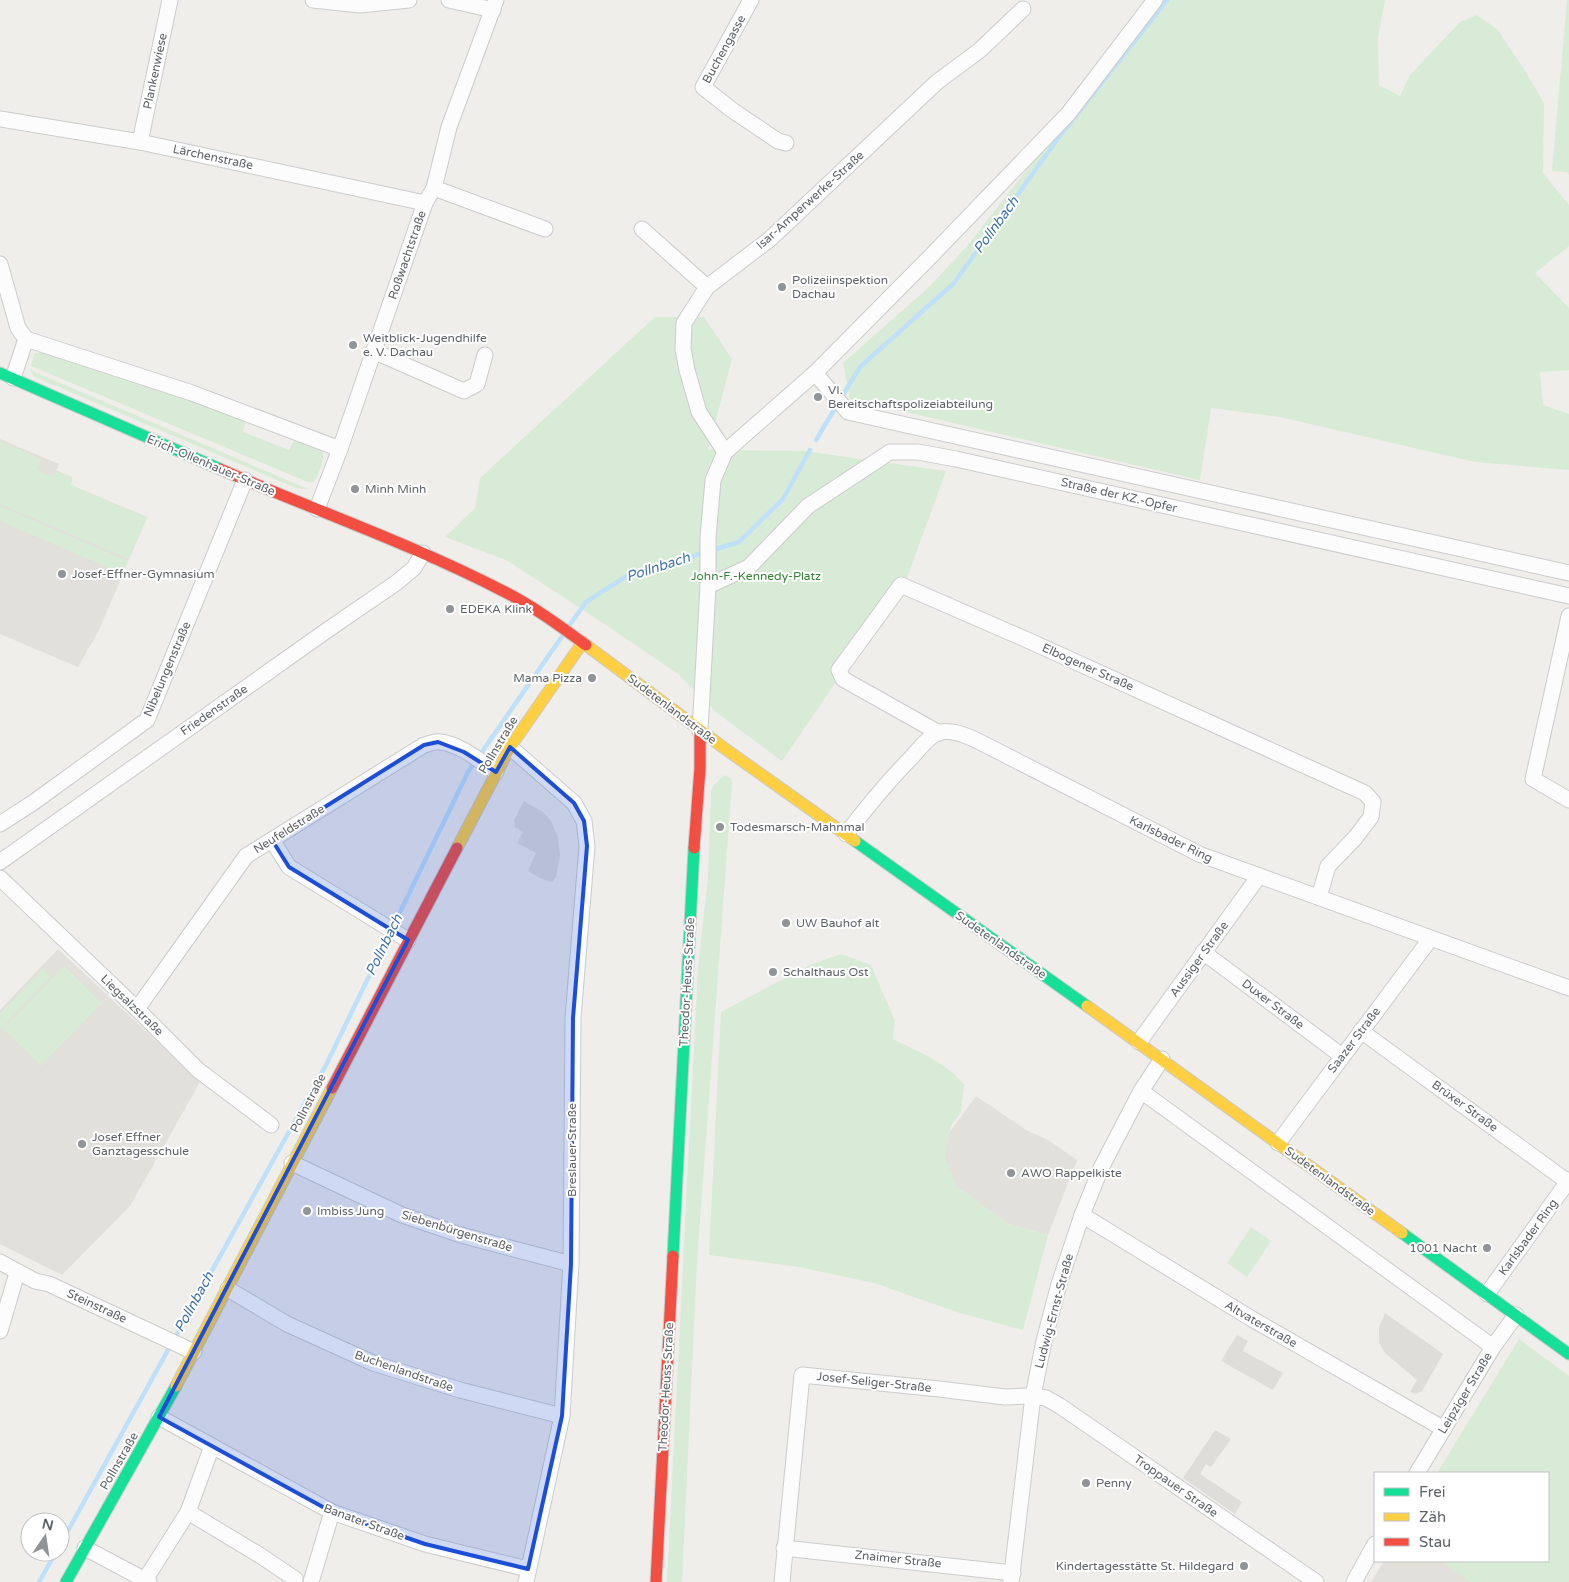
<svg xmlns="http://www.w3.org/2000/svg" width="1569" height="1582" font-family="'Varela Round',sans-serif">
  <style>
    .industrial { fill: #dfddda }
    .education { fill: #e2e0da }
    .green { fill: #d8ebd6 }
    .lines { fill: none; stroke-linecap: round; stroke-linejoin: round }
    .stream { stroke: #bfe0f9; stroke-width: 4.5 }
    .street-casing { stroke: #cbcccc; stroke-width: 17 }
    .fast-casing { stroke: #cacacb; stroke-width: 13 }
    .slow-casing { stroke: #cacacb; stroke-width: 13 }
    .jam-casing { stroke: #cacacb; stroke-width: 13 }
    .street { stroke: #fdfcfc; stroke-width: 15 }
    .fast { stroke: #16e098; stroke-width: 11 }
    .slow { stroke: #ffcf43; stroke-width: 11 }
    .jam { stroke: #f24e42; stroke-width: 11 }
    .marked { fill: #1d4ed8; fill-opacity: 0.2; stroke: #1d4ed8; stroke-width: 4; stroke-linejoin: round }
    .poi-dot { fill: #919496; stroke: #fff; stroke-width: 2 }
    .labels { text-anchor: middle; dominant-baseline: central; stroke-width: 4; stroke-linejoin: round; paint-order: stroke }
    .street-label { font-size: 12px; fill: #5f6368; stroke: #fff }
    .poi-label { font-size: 12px; fill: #5f6368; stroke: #fff; text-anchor: start }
    .park-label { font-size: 12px; fill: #348238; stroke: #fff }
    .water-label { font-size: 14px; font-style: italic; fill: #4174aa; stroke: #fff }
  </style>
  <rect width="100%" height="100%" fill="#efeeea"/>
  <g class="industrial">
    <polygon points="524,801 543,812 551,821 558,837 560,855 556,877 552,882 542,879 528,871 536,853 517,843 523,832 515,827 514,820"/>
    <polygon points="1385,1313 1443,1354 1422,1391 1417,1394 1410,1392 1417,1380 1385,1353 1379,1343 1379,1327"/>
    <polygon points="1237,1335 1248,1341 1243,1351 1283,1373 1273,1390 1221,1361"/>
    <polygon points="1215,1430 1231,1439 1211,1467 1206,1464 1200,1474 1242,1502 1235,1514 1183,1478"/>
  </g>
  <g class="education">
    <polygon points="0,439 59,464 56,470 72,477 71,485 147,517 99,630 78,667 0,634"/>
    <polygon points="58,949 200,1082 130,1206 62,1275 0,1244 0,1010"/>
    <polygon points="976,1096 1026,1130 1048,1140 1077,1160 1048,1235 1008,1224 956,1186 945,1159 947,1136"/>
    <polygon points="1384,1561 1460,1561 1489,1582 1371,1582"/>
  </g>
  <g class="green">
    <polygon points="1160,0 1385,0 1378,38 1379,85 1400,96 1410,75 1460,22 1477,15 1497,29 1524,69 1544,103 1543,173 1569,205 1569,246 1535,273 1569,308 1569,370 1540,372 1543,405 1569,414 1569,470 1475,462 1280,417 1211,408 1200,480 850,399 843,363 929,287 967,246"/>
    <polygon points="1567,0 1569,0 1569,175 1567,172 1552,171"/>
    <polygon points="655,317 704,317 732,359 708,450 804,451 946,471 907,578 782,761 717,713 678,674 603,623 506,560 445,537 475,508 480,478"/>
    <path d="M45,351l202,68 -4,13 46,18 6,-11c14,5 34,6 27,25 -3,7 -4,13 -9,18h-5l-277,-116 3,-12z"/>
    <polygon points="30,370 308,489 296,488 35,377"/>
    <polygon points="0,441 41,459 37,470 53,477 56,471 72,477 71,485 147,518 129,559 0,504"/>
    <polygon points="0,506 128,561 123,574 0,521"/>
    <polygon points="725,775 731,779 732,783 697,1262 682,1582 667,1582 698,968 708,878 711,792 714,785"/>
    <path d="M841,954l30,11 24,56 -2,18c25,13 54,23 71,46l-3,27 -10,14 -6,32 11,28 52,38 40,11 -25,95 -63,-17 -86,-30 -75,-16 -90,-12 12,-243 89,-47z"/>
    <polygon points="64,966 102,1003 41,1066 3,1029"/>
    <polygon points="43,969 51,977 0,1030 0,1013"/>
    <polygon points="1251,1227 1271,1241 1247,1277 1227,1263"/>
    <polygon points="1519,1339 1569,1376 1569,1582 1489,1582 1460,1561 1548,1561 1548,1473 1437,1473"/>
    <polygon points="1441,1561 1458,1561 1488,1582 1470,1582"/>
  </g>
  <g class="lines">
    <g class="stream">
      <polyline points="841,398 860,367 954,283 1059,137 1167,0"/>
      <polyline points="816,440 837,405"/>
      <polyline points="569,626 586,602 625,577 739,542 783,499 810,450"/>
      <polyline points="60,1545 326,1065 468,772 563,635"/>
      <polyline points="39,1582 56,1552"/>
    </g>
    <g class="street-casing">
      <g id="street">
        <polyline points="313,0 360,5 409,0"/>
        <polyline points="449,0 493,10"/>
        <polyline points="751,0 703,87 732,110 778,141 786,143"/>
        <polyline points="0,119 140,142 425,203"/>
        <polyline points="140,142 170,0"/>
        <polyline points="434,188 545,229"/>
        <polyline points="642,229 707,287"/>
        <polyline points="0,264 18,328 26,339 13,378"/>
        <polyline points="26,339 192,393 340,449"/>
        <polyline points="373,351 464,391 477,384 485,355"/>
        <polyline points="815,373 848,412 1569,573"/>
        <polyline points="725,452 699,412 687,370 683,349 684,323 707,287 770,239 937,82 980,50 1023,9"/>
        <polyline points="317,509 340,449 425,203 434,188 449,127 496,0"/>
        <polyline points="708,586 749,567 808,506 890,452 918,452 956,459 1569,596"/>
        <polyline points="1569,616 1533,779 1569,800"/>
        <polyline points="700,731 708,586 708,538 713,480 725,452 815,373 930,257 1068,114 1155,0"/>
        <polyline points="939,733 843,679 839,670 901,585 1025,639 1365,793 1373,802 1371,817 1355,838 1328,866 1319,897"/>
        <polyline points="510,747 574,803 584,821 587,846 573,1018 571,1264 562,1416 526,1582"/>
        <polyline points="0,824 34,802 147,720 245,480"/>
        <path d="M846,834c21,-27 42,-53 66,-77 7,-8 15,-19 25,-24 13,-5 30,3 41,8l221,113 370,134"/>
        <polyline points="272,840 289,867 408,940"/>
        <polyline points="0,862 326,631 396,583 414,568 423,553"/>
        <polyline points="0,878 137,1009 198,1070 271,1125"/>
        <polyline points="1203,952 1342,1056"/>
        <path d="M137,1009l109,-153 178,-111c5,-1 11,-4 16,-3 20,2 40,19 56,30"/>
        <polyline points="1361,1031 1568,1182"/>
        <polyline points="1139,1042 1259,876"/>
        <polyline points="1141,1091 1493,1347"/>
        <polyline points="1278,1143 1431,938"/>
        <polyline points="292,1163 402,1215 461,1235 571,1264"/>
        <polyline points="1082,1215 1252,1319 1444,1429"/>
        <polyline points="0,1262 35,1281 49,1284 194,1352"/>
        <polyline points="228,1289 287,1324 373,1363 460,1390 562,1416"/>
        <polyline points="1487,1294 1569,1180"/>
        <polyline points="0,1331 17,1273"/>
        <polyline points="159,1417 332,1512 425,1544 528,1569"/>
        <polyline points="1417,1473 1493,1347 1516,1315"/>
        <polyline points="188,1512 261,1556 295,1579 294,1582"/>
        <polyline points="85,1548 149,1582"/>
        <polyline points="784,1548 1013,1573"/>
        <polyline points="145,1580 188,1512 212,1446"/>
        <polyline points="311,1582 332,1512"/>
        <polyline points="782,1582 802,1375 939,1389 1005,1397 1033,1396 1046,1398 1060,1406 1316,1582"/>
        <polyline points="1011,1582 1033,1396 1044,1341 1059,1284 1082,1215 1101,1168 1141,1091 1162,1059"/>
        <polyline points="1354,1582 1375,1544"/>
      </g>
    </g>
    <g class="fast-casing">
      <g id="fast">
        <polyline points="0,373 220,469"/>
        <polyline points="855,841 1087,1006"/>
        <polyline points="1402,1233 1569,1354"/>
        <polyline points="673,1256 694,848"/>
        <polyline points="66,1582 176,1386"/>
      </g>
    </g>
    <g class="slow-casing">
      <g id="slow">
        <polyline points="586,645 724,748 855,841"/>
        <polyline points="457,848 510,747 583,642"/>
        <polyline points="1087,1006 1402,1233"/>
        <polyline points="176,1386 332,1088"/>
      </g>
    </g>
    <g class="jam-casing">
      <g id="jam">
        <path d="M220,469c94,41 192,75 283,122 30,15 57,35 83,54"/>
        <polyline points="694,848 700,768 700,731"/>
        <polyline points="332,1088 457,848"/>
        <polyline points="656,1582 673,1256"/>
      </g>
    </g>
    <use href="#street" class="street"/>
    <use href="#fast" class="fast"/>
    <use href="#slow" class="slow"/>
    <use href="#jam" class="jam"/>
  </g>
  <path class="marked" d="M438,742l26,10 32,20 14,-25 64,56 10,18 3,25 -14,172 -2,246 -9,152 -34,153 -103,-25 -93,-32 -173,-95 249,-477 -119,-73 -17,-27 152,-95z"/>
  <g class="poi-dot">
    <circle cx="782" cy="287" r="5"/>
    <circle cx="353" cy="345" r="5"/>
    <circle cx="818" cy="397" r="5"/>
    <circle cx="355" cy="489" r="5"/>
    <circle cx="62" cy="574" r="5"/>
    <circle cx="450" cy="609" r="5"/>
    <circle cx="592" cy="678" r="5"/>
    <circle cx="720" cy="827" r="5"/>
    <circle cx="786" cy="923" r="5"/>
    <circle cx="773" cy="972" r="5"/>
    <circle cx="82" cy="1144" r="5"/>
    <circle cx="1011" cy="1173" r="5"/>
    <circle cx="307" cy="1211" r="5"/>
    <circle cx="1487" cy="1248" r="5"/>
    <circle cx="1086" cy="1483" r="5"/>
    <circle cx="1244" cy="1566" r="5"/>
  </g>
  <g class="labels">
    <g class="street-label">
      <text transform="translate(724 49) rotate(-61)">Buchengasse</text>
      <text transform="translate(155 71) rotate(-78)">Plankenwiese</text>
      <text transform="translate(213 157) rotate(12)">Lärchenstraße</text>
      <text transform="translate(810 200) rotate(-42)">Isar-Amperwerke-Straße</text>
      <text transform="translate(407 255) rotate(-71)">Roßwachtstraße</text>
      <text transform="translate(211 465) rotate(23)">Erich-Ollenhauer-Straße</text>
      <text transform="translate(1119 495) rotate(13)">Straße der KZ.-Opfer</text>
      <text transform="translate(1088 667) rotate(24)">Elbogener Straße</text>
      <text transform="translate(167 669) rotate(-67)">Nibelungenstraße</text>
      <text transform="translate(672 709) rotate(37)">Sudetenlandstraße</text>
      <text transform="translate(214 710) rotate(-35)">Friedenstraße</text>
      <text transform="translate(498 745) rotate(-59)">Pollnstraße</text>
      <text transform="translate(289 829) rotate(-32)">Neufeldstraße</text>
      <text transform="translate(1171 839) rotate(26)">Karlsbader Ring</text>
      <text transform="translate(1001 945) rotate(35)">Sudetenlandstraße</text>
      <text transform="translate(1199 959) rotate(-54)">Aussiger Straße</text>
      <text transform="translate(687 982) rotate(-87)">Theodor-Heuss-Straße</text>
      <text transform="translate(1273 1004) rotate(37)">Duxer Straße</text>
      <text transform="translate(132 1005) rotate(44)">Liegsalzstraße</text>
      <text transform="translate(1354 1040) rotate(-53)">Saazer Straße</text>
      <text transform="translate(308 1103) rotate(-63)">Pollnstraße</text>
      <text transform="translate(1465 1106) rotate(36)">Brüxer Straße</text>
      <text transform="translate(572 1150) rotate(-90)">Breslauer Straße</text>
      <text transform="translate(1330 1181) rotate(36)">Sudetenlandstraße</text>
      <text transform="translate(457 1231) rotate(17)">Siebenbürgenstraße</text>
      <text transform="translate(1528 1237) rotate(-54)">Karlsbader Ring</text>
      <text transform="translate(97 1306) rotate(25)">Steinstraße</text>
      <text transform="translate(1054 1311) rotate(-75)">Ludwig-Ernst-Straße</text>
      <text transform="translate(1261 1324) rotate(30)">Altvaterstraße</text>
      <text transform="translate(404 1371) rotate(19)">Buchenlandstraße</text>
      <text transform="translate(874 1382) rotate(6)">Josef-Seliger-Straße</text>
      <text transform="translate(666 1387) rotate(-87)">Theodor-Heuss-Straße</text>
      <text transform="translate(1465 1393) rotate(-59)">Leipziger Straße</text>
      <text transform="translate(119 1461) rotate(-60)">Pollnstraße</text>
      <text transform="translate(1176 1486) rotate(35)">Troppauer Straße</text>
      <text transform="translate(364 1522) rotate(20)">Banater Straße</text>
      <text transform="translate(898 1559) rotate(6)">Znaimer Straße</text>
    </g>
    <g class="poi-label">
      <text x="792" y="280">Polizeiinspektion<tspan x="792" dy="14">Dachau</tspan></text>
      <text x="363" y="338">Weitblick-Jugendhilfe<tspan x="363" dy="14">e. V. Dachau</tspan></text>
      <text x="828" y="390">VI.<tspan x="828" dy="14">Bereitschaftspolizeiabteilung</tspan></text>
      <text x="365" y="489">Minh Minh</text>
      <text x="72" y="574">Josef-Effner-Gymnasium</text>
      <text x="460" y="609">EDEKA Klink</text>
      <text x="582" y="678" text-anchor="end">Mama Pizza</text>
      <text x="730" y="827">Todesmarsch-Mahnmal</text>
      <text x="796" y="923">UW Bauhof alt</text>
      <text x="783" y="972">Schalthaus Ost</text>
      <text x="92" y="1137">Josef Effner<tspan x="92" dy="14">Ganztagesschule</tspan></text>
      <text x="1021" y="1173">AWO Rappelkiste</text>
      <text x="317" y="1211">Imbiss Jung</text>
      <text x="1477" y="1248" text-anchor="end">1001 Nacht</text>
      <text x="1096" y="1483">Penny</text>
      <text x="1234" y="1566" text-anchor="end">Kindertagesstätte St. Hildegard</text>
    </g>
    <g class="park-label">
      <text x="756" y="576">John-F.-Kennedy-Platz</text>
    </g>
    <g class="water-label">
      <text transform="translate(996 225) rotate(-54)">Pollnbach</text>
      <text transform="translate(658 567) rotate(-18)">Pollnbach</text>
      <text transform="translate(384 945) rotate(-64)">Pollnbach</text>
      <text transform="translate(194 1302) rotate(-61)">Pollnbach</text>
    </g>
  </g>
  <rect x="1374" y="1472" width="175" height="90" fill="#ffffff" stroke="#bfc1c3"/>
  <rect x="1384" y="1488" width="25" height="8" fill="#16e098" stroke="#bfc1c3"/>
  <text x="1419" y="1497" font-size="15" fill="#5f6368">Frei</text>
  <rect x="1384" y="1513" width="25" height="8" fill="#ffcf43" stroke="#bfc1c3"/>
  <text x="1419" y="1522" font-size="15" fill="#5f6368">Zäh</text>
  <rect x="1384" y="1538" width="25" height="8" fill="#f24e42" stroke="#bfc1c3"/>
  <text x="1419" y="1547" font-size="15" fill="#5f6368">Stau</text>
  <g transform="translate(45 1537) rotate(13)"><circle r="24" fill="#ffffff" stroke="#bfc1c3"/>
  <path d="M0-4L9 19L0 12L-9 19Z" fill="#919496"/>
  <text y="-8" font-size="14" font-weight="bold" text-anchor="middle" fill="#5f6368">N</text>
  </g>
</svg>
